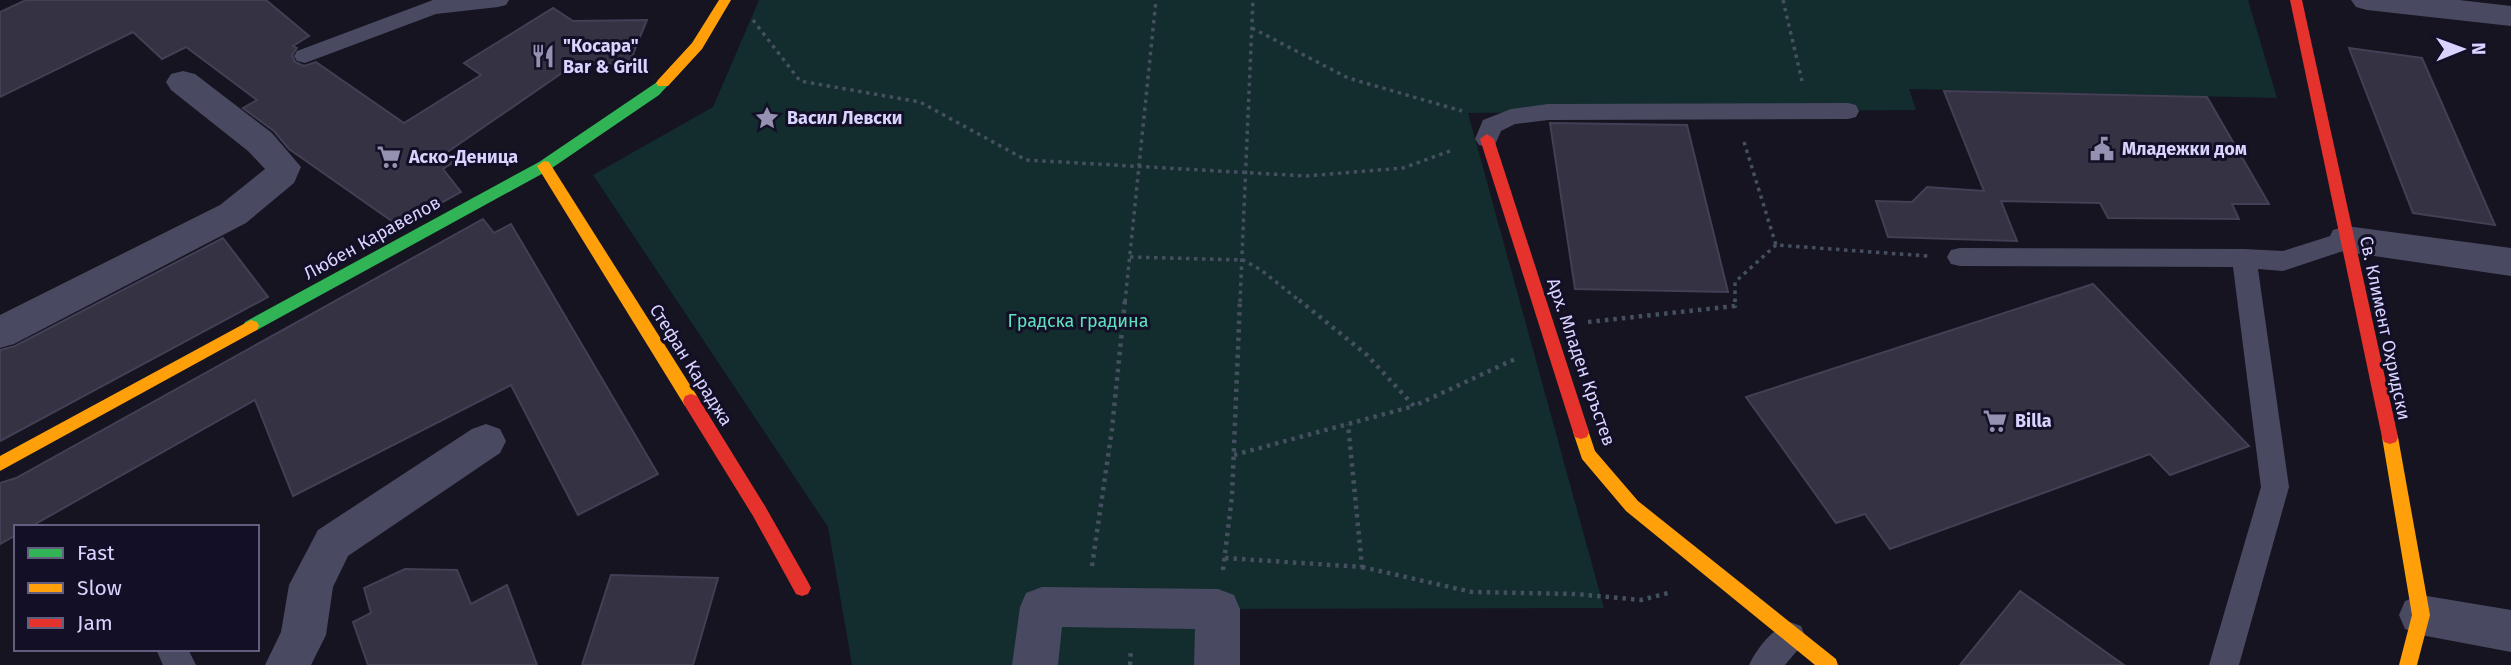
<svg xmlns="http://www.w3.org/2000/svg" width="2511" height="665" font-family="'Fira Sans',sans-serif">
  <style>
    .green { fill: #132c2d }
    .building { fill: #343243; stroke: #433f54; stroke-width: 2 }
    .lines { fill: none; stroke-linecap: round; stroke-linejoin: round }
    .path-far1 { stroke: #44505f; stroke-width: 3.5; stroke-dasharray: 3.5 4.5; stroke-linecap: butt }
    .path { stroke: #44505f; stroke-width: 4.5; stroke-dasharray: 3.5 5; stroke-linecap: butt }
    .lane { fill: #4a4962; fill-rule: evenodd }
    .street { fill: #4a4962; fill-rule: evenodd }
    .fast { fill: #30b455; fill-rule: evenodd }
    .slow { fill: #ff9f0a; fill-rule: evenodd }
    .jam { fill: #e5322d; fill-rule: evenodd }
    .labels { text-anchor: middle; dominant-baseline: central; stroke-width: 6; stroke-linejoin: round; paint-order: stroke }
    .poi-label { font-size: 18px; font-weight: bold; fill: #d9d4ff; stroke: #130f26; text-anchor: start }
    .street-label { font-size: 18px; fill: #d9d4ff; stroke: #130f26 }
    .park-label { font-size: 18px; fill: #5fe0c0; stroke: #130f26 }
  </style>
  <rect width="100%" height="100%" fill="#161421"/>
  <polygon class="green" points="759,0 2248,0 2277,98 1909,89 1916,110 1468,113 1604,608 1219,609 1216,665 852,665 828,527 593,175 713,107"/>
  <g class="building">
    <polygon points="26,0 266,0 309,36 293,46 297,48 292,55 295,62 304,66 316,62 404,123 481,75 464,63 553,8 573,21 647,20 629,64 575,64 446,153 457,160 443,169 461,192 399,226 289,149 274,131 243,108 257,100 186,47 162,59 133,32 0,97 0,12"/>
    <polygon points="2349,48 2422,58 2495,225 2413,213"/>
    <polygon points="1944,91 2207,97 2269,204 2232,204 2239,219 2108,218 2100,203 2001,201 2017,241 1888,237 1876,201 1912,202 1927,187 1984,191"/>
    <polygon points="1550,123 1687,125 1728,292 1575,289"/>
    <polygon points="483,219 494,233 511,224 658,474 578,515 511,385 293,496 255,400 30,527 16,527 16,535 0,544 0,483 16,478"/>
    <polygon points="223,238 268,297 0,441 0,350 15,346"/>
    <polygon points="2093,284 2249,446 2170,475 2150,454 1890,549 1865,514 1836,523 1746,397"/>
    <polygon points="405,569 457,570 471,604 507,585 537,665 368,665 353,622 371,613 364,588"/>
    <polygon points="611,575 718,578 693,665 582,665"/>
    <polygon points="2020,591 2124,665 1960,665"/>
  </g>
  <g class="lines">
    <g class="path-far1">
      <polyline points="1783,0 1802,81"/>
      <polyline points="753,20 800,81 920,102 1026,160 1306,176 1403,168 1450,151"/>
      <polyline points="1252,28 1348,78 1462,111"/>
      <polyline points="1744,142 1776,245 1928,256"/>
      <polyline points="1130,257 1243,260 1261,270 1301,302"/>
      <polyline points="1125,302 1156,0"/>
      <polyline points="1240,302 1253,0"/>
      <polyline points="1735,302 1735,282 1776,245"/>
    </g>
    <g class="path">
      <polyline points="1299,300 1367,355 1414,406 1515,359"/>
      <polyline points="1588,322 1735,306 1735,300"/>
      <polyline points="1234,455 1414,406"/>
      <polyline points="1225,558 1362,567 1348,424"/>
      <polyline points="1092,566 1112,429 1125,300"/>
      <polyline points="1362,567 1472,592 1576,594 1641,600 1672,592"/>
      <polyline points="1223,570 1232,496 1240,300"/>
      <polyline points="1130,665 1131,648"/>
    </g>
    <g class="lane">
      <polygon points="433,0 509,0 506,5 498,7 436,14 305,63 297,61 294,56 297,51"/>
      <polygon points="1848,103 1856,105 1859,111 1856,117 1848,119 1548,120 1515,124 1501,131 1495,145 1487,147 1479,145 1475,139 1483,120 1511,109 1548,104"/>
      <polygon points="2346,231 2355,233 2358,240 2355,247 2283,271 2258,269 2289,487 2239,665 2209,665 2261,487 2233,267 1960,266 1951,264 1947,257 1951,250 1960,248 2244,249 2283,251"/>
      <path d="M1790,622l11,4 4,10 -4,10 -16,19h-36c8,-17 23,-36 41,-43z"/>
      <polygon points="156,649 188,649 196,665 163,665"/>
    </g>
    <g class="street">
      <polygon points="2351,0 2459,0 2511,6 2511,26 2367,10 2356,7"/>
      <polygon points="183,71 195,74 272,133 301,167 294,183 246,223 14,344 0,348 0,315 220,205 265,169 248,151 171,90 166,82 171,74"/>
      <polygon points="2346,226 2511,248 2511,276 2333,250 2328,240 2333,230"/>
      <polygon points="486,424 500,429 506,441 500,453 348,556 333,587 326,635 311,665 265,665 281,632 289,585 318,530 472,429"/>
      <polygon points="1042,587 1218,589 1234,595 1240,609 1240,665 1194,665 1195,629 1062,627 1058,665 1012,665 1020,607 1026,593"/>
      <polygon points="2421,595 2511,610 2511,652 2421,635 2405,629 2399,615 2405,601"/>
    </g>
    <polygon class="fast" points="663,78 670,83 659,95 549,170 257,330 245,330 243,326 245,322 539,162"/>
    <g class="slow">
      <polygon points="719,0 731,0 702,49 668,86 658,86 656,83 658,80 692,43"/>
      <polygon points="544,161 549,162 697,396 699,401 697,406 685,406 537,166"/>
      <polygon points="251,320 257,322 259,326 257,330 0,471 0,456"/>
      <polygon points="1581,425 1587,427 1595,451 1638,501 1836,659 1838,665 1815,665 1626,511 1582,459 1573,432 1575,427"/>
      <polygon points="2390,430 2396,432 2398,437 2430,615 2417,665 2399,665 2412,615 2382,437 2384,432"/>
    </g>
    <g class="jam">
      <polygon points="2290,0 2302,0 2398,437 2396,442 2390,444 2384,442 2382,437"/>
      <polygon points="1487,134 1494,139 1589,432 1587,437 1581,439 1575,437 1573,432 1480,139"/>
      <polygon points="691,394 697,396 765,506 808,582 811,588 808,594 802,596 796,594 753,516 685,406 683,401 685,396"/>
    </g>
  </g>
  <defs>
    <g id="restaurant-bare" transform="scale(1.89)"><path d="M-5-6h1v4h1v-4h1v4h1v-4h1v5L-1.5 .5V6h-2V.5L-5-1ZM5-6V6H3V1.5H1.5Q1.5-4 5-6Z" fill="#9591b1" stroke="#130f26" stroke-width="2.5" paint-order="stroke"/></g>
    <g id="sight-bare" transform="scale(1.89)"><path d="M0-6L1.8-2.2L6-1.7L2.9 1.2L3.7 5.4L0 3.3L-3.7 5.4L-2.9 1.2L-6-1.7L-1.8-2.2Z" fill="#9591b1" stroke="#130f26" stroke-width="2.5" paint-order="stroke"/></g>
    <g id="civic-bare" transform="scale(1.89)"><path d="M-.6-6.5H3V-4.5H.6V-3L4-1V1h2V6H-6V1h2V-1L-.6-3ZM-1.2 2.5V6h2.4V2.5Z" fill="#9591b1" stroke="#130f26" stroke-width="2.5" paint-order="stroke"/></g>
    <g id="supermarket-bare" transform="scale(1.89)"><path d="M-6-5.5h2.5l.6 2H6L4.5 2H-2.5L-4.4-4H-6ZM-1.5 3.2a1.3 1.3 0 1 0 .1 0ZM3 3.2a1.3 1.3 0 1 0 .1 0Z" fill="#9591b1" stroke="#130f26" stroke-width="2.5" paint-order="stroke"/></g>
  </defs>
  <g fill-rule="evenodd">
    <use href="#restaurant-bare" x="543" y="56"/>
    <use href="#sight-bare" x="767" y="118"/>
    <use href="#civic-bare" x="2102" y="149"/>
    <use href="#supermarket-bare" x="389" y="157"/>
    <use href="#supermarket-bare" x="1995" y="421"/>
  </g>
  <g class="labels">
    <g class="poi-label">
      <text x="563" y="46">"Косара"<tspan x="563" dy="21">Bar &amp; Grill</tspan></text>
      <text x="787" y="118">Васил Левски</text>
      <text x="2122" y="149">Младежки дом</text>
      <text x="409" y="157">Аско-Деница</text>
      <text x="2015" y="421">Billa</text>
    </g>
    <g class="street-label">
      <text transform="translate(372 238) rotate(-29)">Любен Каравелов</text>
      <text transform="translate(2385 328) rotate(78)">Св. Климент Охридски</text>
      <text transform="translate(1581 362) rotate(71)">Арх. Младен Кръстев</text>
      <text transform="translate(691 365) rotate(58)">Стефан Караджа</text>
    </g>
    <g class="park-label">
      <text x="1078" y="321">Градска градина</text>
    </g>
  </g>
  <rect x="14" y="525" width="245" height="126" fill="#130f26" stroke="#625e7d" stroke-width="2"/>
  <rect x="28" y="548" width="35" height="10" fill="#30b455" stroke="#625e7d" stroke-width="2"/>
  <text x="77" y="560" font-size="21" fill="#d9d4ff">Fast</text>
  <rect x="28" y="583" width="35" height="10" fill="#ff9f0a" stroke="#625e7d" stroke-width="2"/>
  <text x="77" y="595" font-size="21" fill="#d9d4ff">Slow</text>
  <rect x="28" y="618" width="35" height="10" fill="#e5322d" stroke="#625e7d" stroke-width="2"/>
  <text x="77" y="630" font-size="21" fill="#d9d4ff">Jam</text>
  <g transform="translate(2462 49) rotate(89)" stroke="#130f26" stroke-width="5" paint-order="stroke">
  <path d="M0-5L12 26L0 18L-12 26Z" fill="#d9d4ff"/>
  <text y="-10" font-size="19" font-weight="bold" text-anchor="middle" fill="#d9d4ff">N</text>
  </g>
</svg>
